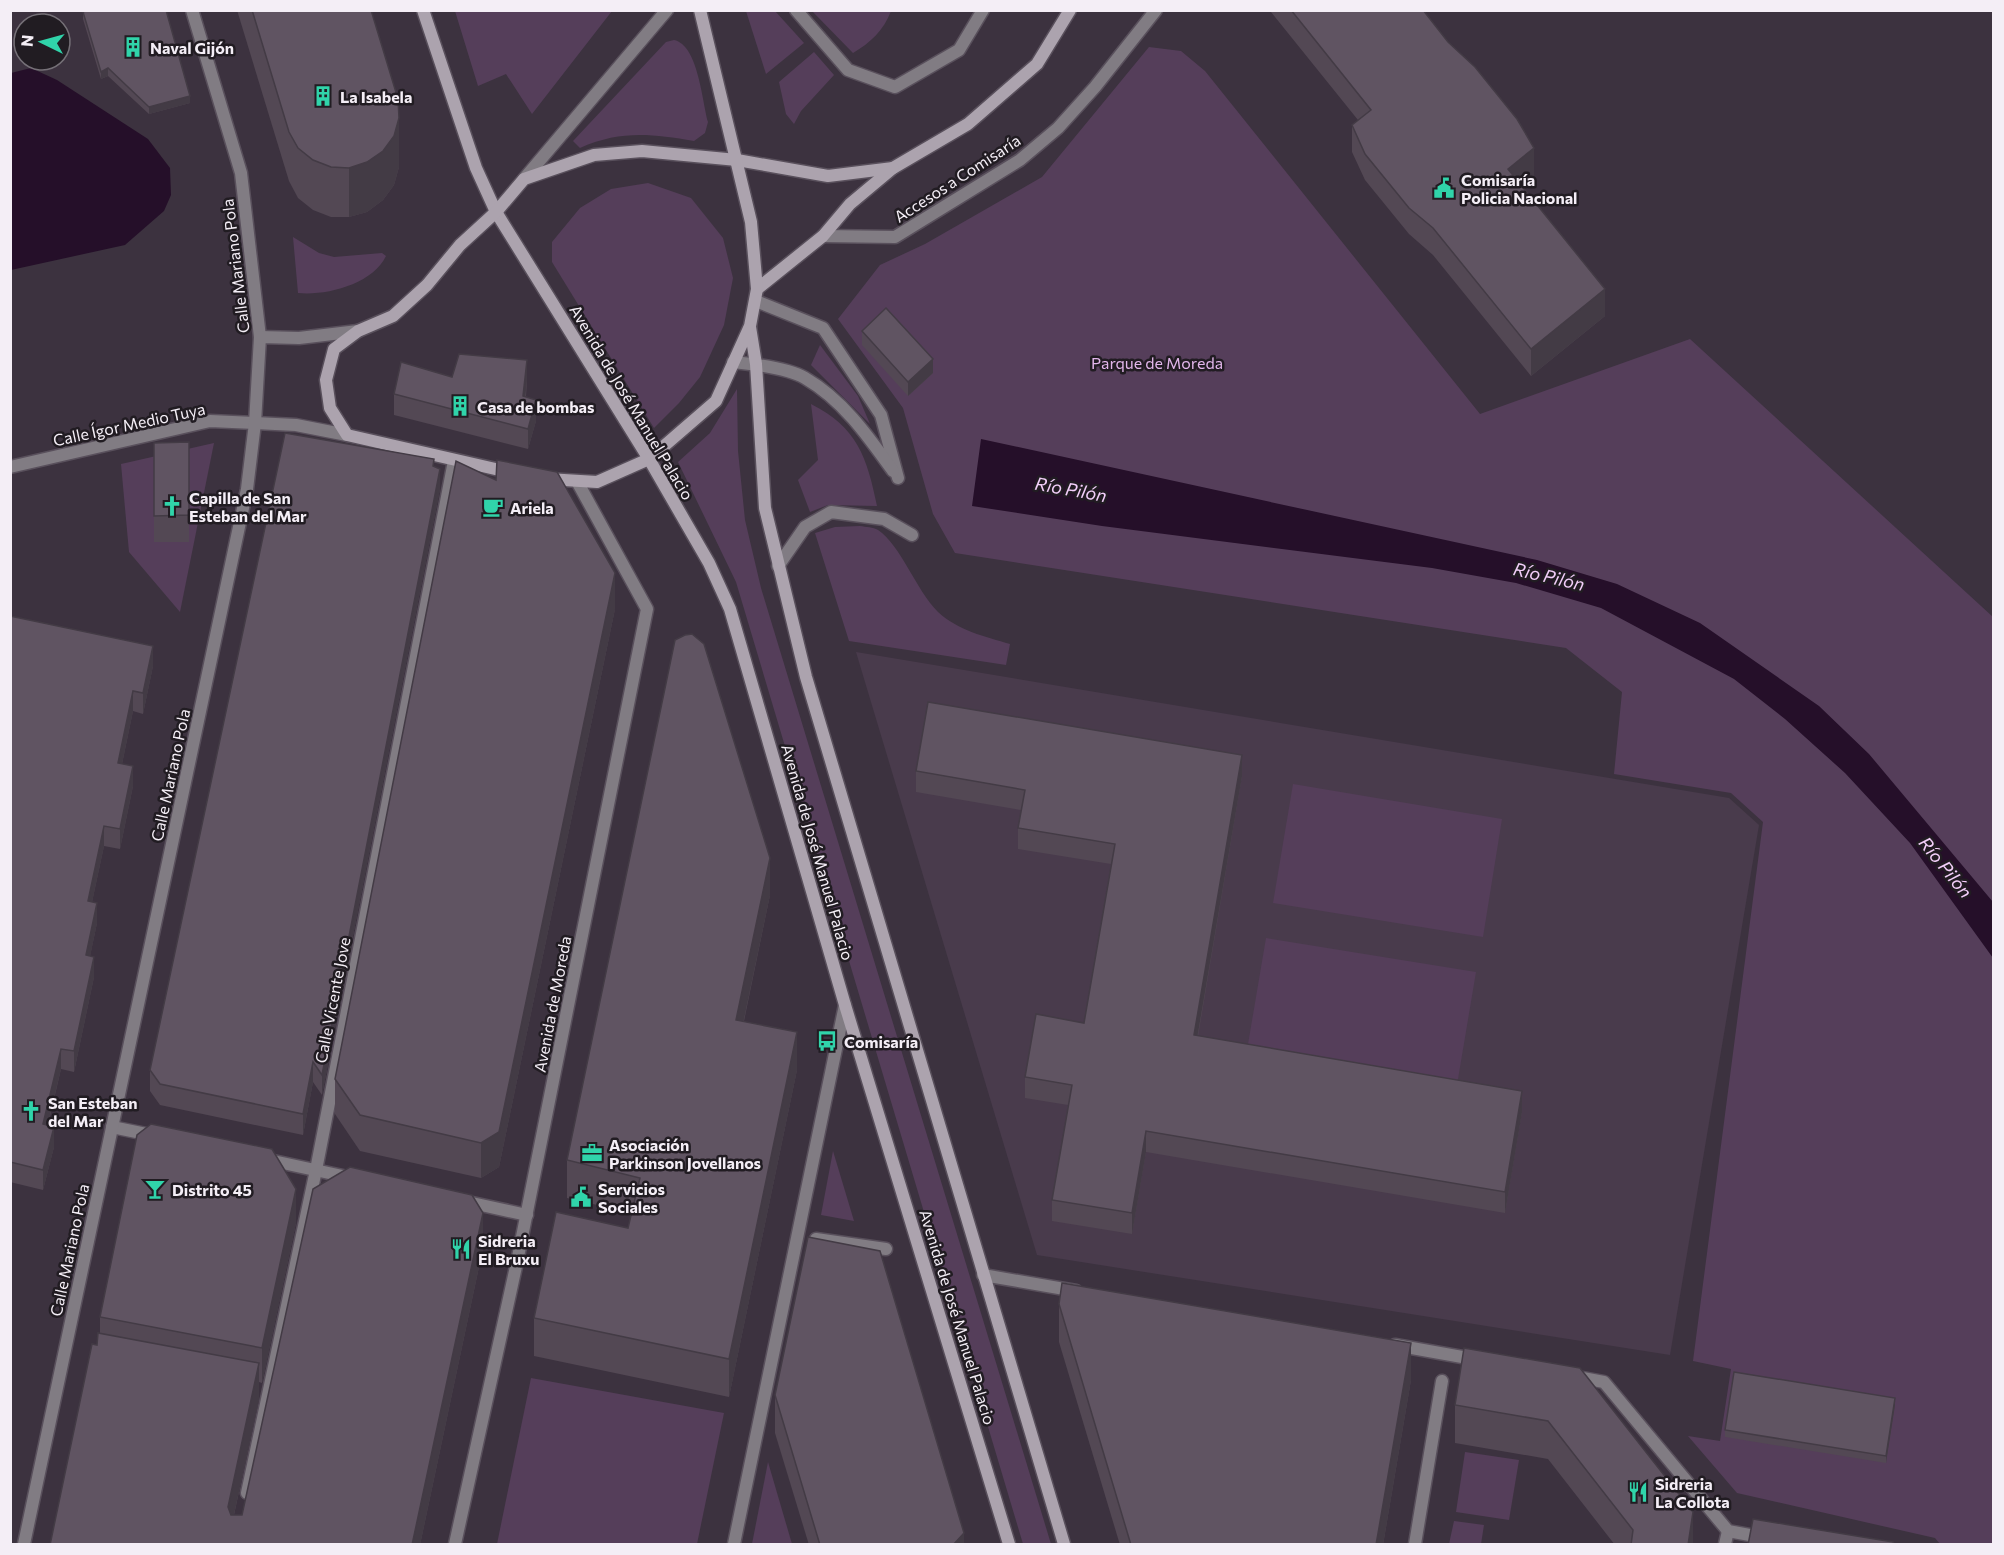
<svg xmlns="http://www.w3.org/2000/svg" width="2004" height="1555" font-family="Commissioner,sans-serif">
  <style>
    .built { fill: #493b4c }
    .green { fill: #553e5a }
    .water { fill: #250f29 }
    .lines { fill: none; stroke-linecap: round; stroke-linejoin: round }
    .service-casing { stroke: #59505c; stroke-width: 15 }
    .pedestrian-casing { stroke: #59505c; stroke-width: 15 }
    .minor-casing { stroke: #59505c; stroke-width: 15 }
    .tertiary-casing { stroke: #59505c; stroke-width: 15 }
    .secondary-casing { stroke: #59505c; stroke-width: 15 }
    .service { stroke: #817c83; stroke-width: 12 }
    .pedestrian { stroke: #817c83; stroke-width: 12 }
    .minor { stroke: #817c83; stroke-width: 12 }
    .tertiary { stroke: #817c83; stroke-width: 12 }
    .secondary { stroke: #aca3ae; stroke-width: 12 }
    .wall { fill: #534854 }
    .shaded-wall { fill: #433b45 }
    .building { fill: #605462; stroke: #433b45; stroke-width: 1.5 }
    .labels { text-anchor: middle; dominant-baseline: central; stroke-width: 5; stroke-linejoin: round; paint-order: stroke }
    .poi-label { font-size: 16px; font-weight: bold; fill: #f4eef6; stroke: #211c22; text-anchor: start }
    .street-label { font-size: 16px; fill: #f4eef6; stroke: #211c22 }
    .park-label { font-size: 16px; fill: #e2b6eb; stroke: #211c22 }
    .water-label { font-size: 18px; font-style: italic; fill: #f3cffa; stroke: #211c22 }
  </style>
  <rect width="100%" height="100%" fill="#3c323f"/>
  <polygon class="built" points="856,652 1729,798 1759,825 1670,1355 1037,1255"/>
  <g class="green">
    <polygon points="455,11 455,10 612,11 532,114 506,74 478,86"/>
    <polygon points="746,11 775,11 804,43 766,74"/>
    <path d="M812,11h79c-7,19 -21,32 -38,42z"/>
    <path d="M674,40c24,5 28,60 34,82l-3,11 -11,8c-43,-7 -73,-11 -114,7l-7,-7 93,-99z"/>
    <polygon points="1149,47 1181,51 1205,71 1480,414 1690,339 1993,617 1993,1544 1940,1544 1935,1538 1737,1493 1688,1436 1720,1441 1731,1369 1693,1361 1763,822 1731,793 1614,774 1622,692 1566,648 955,553 933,514 903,408 838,319 880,265 925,244 1042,177"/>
    <polygon points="814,52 834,75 801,111 794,124 786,114 779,82"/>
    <polygon points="648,183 691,198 723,238 733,278 724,325 700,377 679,403 654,428 552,262 552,242 580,208 611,189"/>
    <path d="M293,237l26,16 15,4 48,-4 4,3c-13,28 -60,40 -88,37z"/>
    <polygon points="820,345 858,396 870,424 811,365"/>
    <polygon points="737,389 738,451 745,520 761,588 1051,1544 1023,1544 736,582 678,462 710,433"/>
    <path d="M811,404c46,23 56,53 66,102l-49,-1 -18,7 -12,-32 20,-20z"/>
    <polygon points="214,443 180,612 129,552 121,464"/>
    <path d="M860,526c6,1 13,1 18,4 22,14 38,60 60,82 19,18 48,25 72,32l-4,21 -157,-24 -34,-108 20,-6z"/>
    <polygon points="1293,784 1502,819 1483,937 1273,903"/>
    <polygon points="1266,938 1476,972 1456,1091 1246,1056"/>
    <polygon points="833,1151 854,1221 821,1215"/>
    <polygon points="531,1378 724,1413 697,1544 497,1544"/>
    <polygon points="1465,1452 1519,1460 1509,1520 1456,1512"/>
    <polygon points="768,1462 792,1544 752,1544"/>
    <polygon points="1454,1521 1484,1525 1481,1544 1449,1544"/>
  </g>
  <g class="water">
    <polygon points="31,68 57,80 148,139 170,168 171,195 164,211 125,245 11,270 11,73"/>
    <polygon points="981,439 1537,560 1617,584 1700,623 1819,706 1869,754 1993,902 1993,958 1910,843 1845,773 1785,719 1734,679 1601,608 1516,583 1432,568 1102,526 972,506"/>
  </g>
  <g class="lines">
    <g class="service-casing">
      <g id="service">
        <polyline points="796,10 848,70 895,87 959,50 983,10"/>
        <polyline points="823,236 895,237 1020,160 1058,128 1095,87 1156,10"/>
        <polyline points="756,301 823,328 881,415 898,478"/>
        <path d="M733,362c20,2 55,6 72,16 38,22 63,58 88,93"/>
        <polyline points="778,566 805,527 831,512 884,519 912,535"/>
      </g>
    </g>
    <g class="pedestrian-casing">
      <g id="pedestrian">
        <polyline points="816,1239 886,1249"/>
        <polyline points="734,1544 845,1005"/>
        <polyline points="1415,1544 1442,1381"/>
      </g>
    </g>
    <g class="minor-casing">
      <g id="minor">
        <polyline points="192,10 241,173 260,337"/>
        <polyline points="524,179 667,10"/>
        <polyline points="10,467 210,421 255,423"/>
        <polyline points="112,1127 156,1136"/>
        <polyline points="264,1159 352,1178"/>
        <polyline points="463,1201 527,1215"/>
        <polyline points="983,1275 1076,1291"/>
        <polyline points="1395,1345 1479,1360"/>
        <polyline points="1572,1376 1604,1382 1728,1531 1798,1544"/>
        <polyline points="247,1493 316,1170 454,461"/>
        <polyline points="455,1544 517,1262 647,609 578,483"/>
        <polyline points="1725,1544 1728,1531"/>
      </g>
    </g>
    <g class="tertiary-casing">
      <g id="tertiary">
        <polyline points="255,423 296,425 347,435"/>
        <polyline points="24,1544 247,489 255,423 260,337 299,338 358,331"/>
      </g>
    </g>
    <g class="secondary-casing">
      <g id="secondary">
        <polyline points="423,10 476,168 496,212 649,459 709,563 730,609 845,1005 1009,1544"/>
        <polyline points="757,289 823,236 850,204 893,168 968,124 1037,64 1070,10"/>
        <polyline points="750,327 756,364 765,508 806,677 1064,1544"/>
        <polyline points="513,473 347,435 330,408 326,380 334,349 358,331 393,316 427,285 460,245 496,212 524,179 594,155 642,151 737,160 828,176 893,168"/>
        <polyline points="547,479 597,482 649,459 716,401 750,326 757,289 751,222 700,10"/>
      </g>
    </g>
    <use href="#service" class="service"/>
    <use href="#pedestrian" class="pedestrian"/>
    <use href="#minor" class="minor"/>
    <use href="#tertiary" class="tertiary"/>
    <use href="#secondary" class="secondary"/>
  </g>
  <g class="wall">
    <polygon points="237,10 371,10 399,167 394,185 383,200 367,212 349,217 331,217 313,210 298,198 289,181"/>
    <polygon points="1271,10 1423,10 1534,175 1521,185 1605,316 1531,376 1433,255 1409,234 1365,180 1352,152 1352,125 1358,120 1271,12"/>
    <polygon points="83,12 190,103 149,114 108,76 101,79 83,19"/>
    <polygon points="862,331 933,373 908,396 862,345"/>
    <polygon points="452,377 527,381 526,396 536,421 528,449 394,415 394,394"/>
    <polygon points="189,442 189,542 154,542 154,443"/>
    <polygon points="434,466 440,489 322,1095 313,1082 303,1135 160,1105 150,1091 150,1070"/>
    <polygon points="615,609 499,1167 481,1178 360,1151 335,1114 335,1079"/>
    <polygon points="10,616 153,666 143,714 133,711 122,764 133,786 120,849 104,846 92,902 97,923 90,956 94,977 74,1072 61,1069 48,1125 54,1147 43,1190 10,1182"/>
    <polygon points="916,771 1242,776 1198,1036 1522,1112 1505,1213 1146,1152 1132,1234 1052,1221 1052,1200 1068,1105 1025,1098 1025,1077 1084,1023 1111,864 1018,849 1018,828 1021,810 916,792"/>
    <polygon points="770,895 744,1021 797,1070 729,1397 534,1356 534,1318 628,1228 632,1213 567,1198 567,1160"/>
    <polygon points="296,1223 262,1383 259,1382 259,1399 234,1515 242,1515 483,1248 420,1545 50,1545 97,1345 100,1333 100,1317"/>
    <polygon points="1059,1304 1411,1380 1383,1545 1120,1545 1059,1342"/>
    <polygon points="1464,1348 1693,1545 1615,1545 1548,1459 1455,1443 1455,1405"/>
    <polygon points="775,1395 964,1545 809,1545 775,1433"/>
    <polygon points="1895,1405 1886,1463 1725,1437 1725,1430"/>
  </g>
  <g class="shaded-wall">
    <polygon points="108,68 108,76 101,79 101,72"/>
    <polygon points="190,96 190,103 149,114 149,107"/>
    <polygon points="399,118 399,167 394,185 383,200 367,212 349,217 349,168"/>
    <polygon points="1534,148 1534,175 1508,196 1508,169"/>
    <polygon points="1605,289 1605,316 1531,376 1531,349"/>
    <polygon points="933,359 933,373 908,396 908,382"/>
    <polygon points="527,360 527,381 523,416 523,396"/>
    <polygon points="536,400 536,421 528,449 528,429"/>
    <polygon points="440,469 440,489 322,1095 322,1075"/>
    <polygon points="615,573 615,609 499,1167 481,1178 481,1143"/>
    <polygon points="153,646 153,666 143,714 143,693"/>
    <polygon points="133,691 133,711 118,783 118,763"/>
    <polygon points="1242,755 1242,776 1194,1056 1194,1035"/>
    <polygon points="133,766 133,786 120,849 120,829"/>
    <polygon points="104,826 104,846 88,921 88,901"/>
    <polygon points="770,858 770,895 736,1057 736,1020"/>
    <polygon points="97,903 97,923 86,976 86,955"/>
    <polygon points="94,957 94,977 74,1072 74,1051"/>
    <polygon points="797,1032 797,1070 729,1397 729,1359"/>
    <polygon points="61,1049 61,1069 43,1144 43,1124"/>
    <polygon points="313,1062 313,1082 303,1135 303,1114"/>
    <polygon points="1522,1091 1522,1112 1505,1213 1505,1192"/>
    <polygon points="54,1127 54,1147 43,1190 43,1170"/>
    <polygon points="1146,1131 1146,1152 1132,1234 1132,1213"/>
    <polygon points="296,1189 296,1223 262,1383 262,1348"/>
    <polygon points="483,1213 483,1248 420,1545 412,1545"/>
    <polygon points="1411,1343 1411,1380 1383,1545 1376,1545"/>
    <polygon points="259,1363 259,1399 228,1542 228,1507"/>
    <polygon points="1895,1398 1895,1405 1886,1463 1886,1456"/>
    <polygon points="1693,1512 1693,1545 1688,1545"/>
    <polygon points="964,1533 964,1545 953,1545"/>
  </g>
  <g class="building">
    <polygon points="87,10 166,10 190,96 149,107 108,68 101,72 83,12"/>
    <polygon points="252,10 371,10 398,99 399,118 394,136 383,151 367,162 349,168 331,167 313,160 298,148 289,132"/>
    <polygon points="1291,10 1423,10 1448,42 1475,67 1517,119 1534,148 1508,169 1605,289 1531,349 1433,228 1409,208 1365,154 1352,125 1371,110"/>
    <polygon points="886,308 933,359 908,382 862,331"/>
    <polygon points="459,354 527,360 523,396 536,400 528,429 394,394 401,362 452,377"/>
    <polygon points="285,433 434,459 433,466 440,469 322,1075 313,1062 303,1114 160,1084 150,1070"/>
    <polygon points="189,442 189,515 154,516 154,443"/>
    <polygon points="497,460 557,472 615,573 499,1132 481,1143 360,1115 335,1079 456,461 496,480"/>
    <polygon points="10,616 153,646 143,693 133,691 118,763 133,766 120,829 104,826 88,901 97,903 86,955 94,957 74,1051 61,1049 43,1124 54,1127 43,1170 10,1162"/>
    <polygon points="692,634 704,644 770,858 736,1020 797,1032 729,1359 534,1318 556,1212 628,1228 640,1178 567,1160 675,640 685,635"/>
    <polygon points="928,702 1242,755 1194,1035 1522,1091 1505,1192 1146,1131 1132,1213 1052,1200 1072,1085 1025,1077 1036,1014 1084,1023 1115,844 1018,828 1025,790 916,771"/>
    <polygon points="151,1124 272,1149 296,1189 262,1348 100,1317 137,1135"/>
    <polygon points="350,1167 472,1195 483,1213 412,1545 50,1545 92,1344 97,1345 98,1333 259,1363 228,1507 231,1515 242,1515 313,1189"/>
    <polygon points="808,1237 880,1251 964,1533 953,1545 820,1545 775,1395"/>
    <polygon points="1062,1283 1411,1343 1376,1545 1131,1545 1059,1304"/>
    <polygon points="1464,1348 1580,1368 1693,1512 1688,1545 1631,1545 1633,1530 1548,1421 1455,1405"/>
    <polygon points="1734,1372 1895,1398 1886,1456 1725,1430"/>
    <polygon points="1753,1519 1893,1542 1895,1545 1748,1545"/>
  </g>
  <defs>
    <g id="building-bare" transform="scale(1.62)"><path d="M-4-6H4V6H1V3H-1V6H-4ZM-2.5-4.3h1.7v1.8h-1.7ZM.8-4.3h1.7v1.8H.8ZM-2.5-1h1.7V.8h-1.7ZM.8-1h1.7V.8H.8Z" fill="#30d4aa" stroke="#211c22" stroke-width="2.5" paint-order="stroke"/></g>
    <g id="civic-bare" transform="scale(1.62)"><path d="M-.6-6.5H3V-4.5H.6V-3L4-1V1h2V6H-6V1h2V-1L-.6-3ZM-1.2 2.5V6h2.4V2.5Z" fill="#30d4aa" stroke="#211c22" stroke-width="2.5" paint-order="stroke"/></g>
    <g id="church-bare" transform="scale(1.62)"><path d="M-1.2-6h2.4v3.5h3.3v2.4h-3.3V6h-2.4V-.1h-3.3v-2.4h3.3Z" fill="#30d4aa" stroke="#211c22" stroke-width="2.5" paint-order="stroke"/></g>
    <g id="cafe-bare" transform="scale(1.62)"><path d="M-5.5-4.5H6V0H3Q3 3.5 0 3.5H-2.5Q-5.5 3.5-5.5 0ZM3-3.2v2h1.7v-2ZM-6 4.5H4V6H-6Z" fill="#30d4aa" stroke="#211c22" stroke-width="2.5" paint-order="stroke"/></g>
    <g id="bus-bare" transform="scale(1.62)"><path d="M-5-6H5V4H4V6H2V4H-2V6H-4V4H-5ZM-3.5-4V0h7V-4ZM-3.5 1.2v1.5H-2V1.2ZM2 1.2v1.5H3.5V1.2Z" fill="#30d4aa" stroke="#211c22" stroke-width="2.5" paint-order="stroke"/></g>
    <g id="office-bare" transform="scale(1.62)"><path d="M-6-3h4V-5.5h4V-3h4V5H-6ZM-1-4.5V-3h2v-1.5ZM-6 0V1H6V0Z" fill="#30d4aa" stroke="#211c22" stroke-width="2.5" paint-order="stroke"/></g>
    <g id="bar-bare" transform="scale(1.62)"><path d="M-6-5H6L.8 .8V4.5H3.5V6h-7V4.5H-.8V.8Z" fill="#30d4aa" stroke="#211c22" stroke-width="2.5" paint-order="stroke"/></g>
    <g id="restaurant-bare" transform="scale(1.62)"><path d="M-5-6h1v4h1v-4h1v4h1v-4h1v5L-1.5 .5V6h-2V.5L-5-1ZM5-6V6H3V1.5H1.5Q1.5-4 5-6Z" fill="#30d4aa" stroke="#211c22" stroke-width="2.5" paint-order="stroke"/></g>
  </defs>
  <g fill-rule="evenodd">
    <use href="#building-bare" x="133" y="47"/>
    <use href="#building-bare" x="323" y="96"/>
    <use href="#civic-bare" x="1444" y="188"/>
    <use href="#building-bare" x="460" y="406"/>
    <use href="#church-bare" x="172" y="506"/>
    <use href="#cafe-bare" x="493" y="507"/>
    <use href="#bus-bare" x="827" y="1041"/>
    <use href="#church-bare" x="31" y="1111"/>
    <use href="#office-bare" x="592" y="1153"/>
    <use href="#bar-bare" x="155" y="1189"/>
    <use href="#civic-bare" x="581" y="1197"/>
    <use href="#restaurant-bare" x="461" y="1249"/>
    <use href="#restaurant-bare" x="1638" y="1492"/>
  </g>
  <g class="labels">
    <g class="poi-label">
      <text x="150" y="47">Naval Gijón</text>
      <text x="340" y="96">La Isabela</text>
      <text x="1461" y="179">Comisaría<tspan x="1461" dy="18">Policia Nacional</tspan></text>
      <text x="477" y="406">Casa de bombas</text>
      <text x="189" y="497">Capilla de San<tspan x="189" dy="18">Esteban del Mar</tspan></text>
      <text x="510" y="507">Ariela</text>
      <text x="844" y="1041">Comisaría</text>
      <text x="48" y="1102">San Esteban<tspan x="48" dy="18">del Mar</tspan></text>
      <text x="609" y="1144">Asociación<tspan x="609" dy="18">Parkinson Jovellanos</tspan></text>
      <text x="598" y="1188">Servicios<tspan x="598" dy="18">Sociales</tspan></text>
      <text x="172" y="1189">Distrito 45</text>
      <text x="478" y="1240">Sidreria<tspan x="478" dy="18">El Bruxu</tspan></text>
      <text x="1655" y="1483">Sidreria<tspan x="1655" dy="18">La Collota</tspan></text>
    </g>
    <g class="street-label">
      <text transform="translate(957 178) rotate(-33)">Accesos a Comisaría</text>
      <text transform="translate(235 266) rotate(-97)">Calle Mariano Pola</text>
      <text transform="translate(632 402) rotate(59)">Avenida de José Manuel Palacio</text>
      <text transform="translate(129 424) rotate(-12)">Calle Ígor Medio Tuya</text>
      <text transform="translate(170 775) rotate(-78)">Calle Mariano Pola</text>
      <text transform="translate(818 852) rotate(74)">Avenida de José Manuel Palacio</text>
      <text transform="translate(332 1000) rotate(-79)">Calle Vicente Jove</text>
      <text transform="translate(552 1004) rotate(-79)">Avenida de Moreda</text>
      <text transform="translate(69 1250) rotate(-78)">Calle Mariano Pola</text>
      <text transform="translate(958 1317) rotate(73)">Avenida de José Manuel Palacio</text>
    </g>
    <g class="park-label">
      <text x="1157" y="362">Parque de Moreda</text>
    </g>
    <g class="water-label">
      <text transform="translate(1071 489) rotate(10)">Río Pilón</text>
      <text transform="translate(1549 576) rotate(13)">Río Pilón</text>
      <text transform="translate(1946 867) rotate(51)">Río Pilón</text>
    </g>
  </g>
  <rect width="2004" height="1555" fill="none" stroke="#f4eef6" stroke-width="24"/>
  <g transform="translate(42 42) rotate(275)"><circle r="28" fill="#211c22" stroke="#757077" stroke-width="1.5"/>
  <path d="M0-4.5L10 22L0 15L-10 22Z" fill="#30d4aa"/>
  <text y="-9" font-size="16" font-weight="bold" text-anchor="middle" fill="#f4eef6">N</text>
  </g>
</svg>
